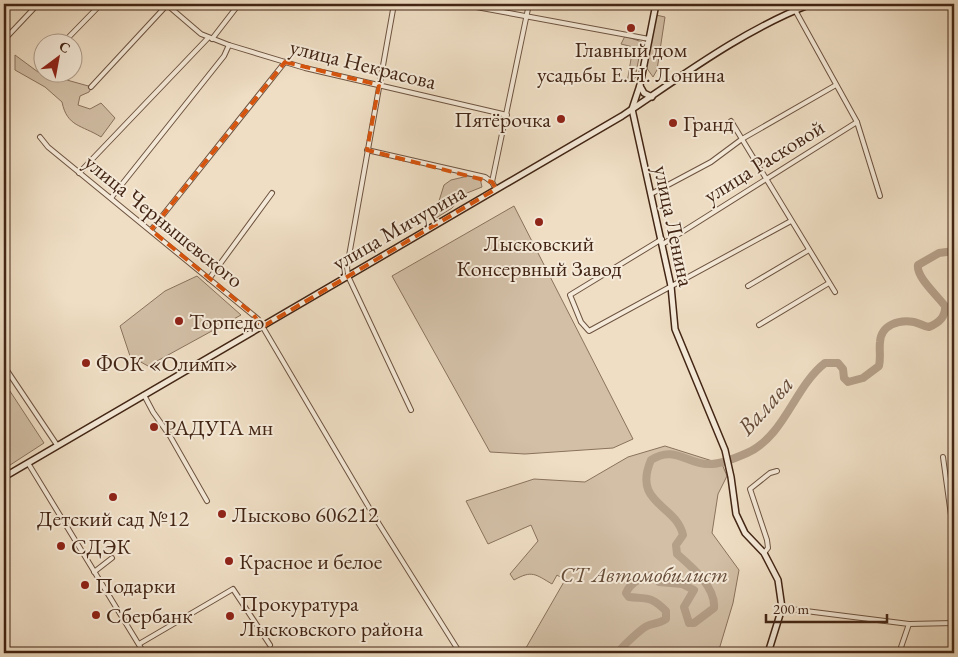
<svg xmlns="http://www.w3.org/2000/svg" width="958" height="657" font-family="'EB Garamond',serif">
  <style>
    .green { fill: #d2bfa6; stroke: #8a725d }
    .lines { fill: none; stroke-linecap: round; stroke-linejoin: round }
    .river { stroke: #b49f88; stroke-width: 8 }
    .street-casing { stroke: #6d5340; stroke-width: 6 }
    .secondary-casing { stroke: #422514; stroke-width: 8 }
    .street { stroke: #f5ead9; stroke-width: 4 }
    .secondary { stroke: #f5ead9; stroke-width: 5 }
    .marked { fill: none; stroke: #d7540d; stroke-width: 4; stroke-dasharray: 10 6; stroke-linejoin: round }
    .poi-dot { fill: #8f2418; stroke: #f5ead9; stroke-width: 2 }
    .labels { text-anchor: middle; dominant-baseline: central; stroke-width: 4; stroke-linejoin: round; paint-order: stroke }
    .poi-label { font-size: 22px; fill: #422514; stroke: #f5ead9; text-anchor: start }
    .street-label { font-size: 22px; fill: #422514; stroke: #f5ead9 }
    .park-label { font-size: 22px; font-style: italic; fill: #664c38; stroke: #f5ead9 }
    .water-label { font-size: 24px; font-style: italic; fill: #644a37; stroke: #f5ead9 }
  </style>
  <rect width="100%" height="100%" fill="#efdec4"/>
  <filter id="stains"><feTurbulence type="fractalNoise" baseFrequency=".004" numOctaves="4"/><feColorMatrix values="0 0 0 0 .2 0 0 0 0 .09 0 0 0 0 .02 0 0 0 .5 -.17"/></filter>
  <radialGradient id="worn" r=".72"><stop offset=".6" stop-color="#630" stop-opacity="0"/><stop offset="1" stop-color="#630" stop-opacity=".3"/></radialGradient>
  <g class="green">
    <polygon points="656,15 665,17 657,70 653,77 646,67"/>
    <polygon points="625,36 642,42 635,78 627,83 633,47 621,44"/>
    <path d="M15,55l23,17 54,15 -3,5 -9,4 -2,9 12,4 11,-6 14,15 -14,19c-19,-12 -34,-10 -39,-35l-17,-15 -30,-17z"/>
    <polygon points="468,176 480,178 482,187 467,193 452,208 433,220 444,185 451,180"/>
    <polygon points="514,206 633,439 613,448 525,454 490,452 392,276"/>
    <polygon points="197,276 241,315 148,366 130,356 120,326 165,291"/>
    <polygon points="4,382 44,443 4,469"/>
    <path d="M665,446l57,18 5,12 -9,18 -6,39 27,37 -6,33 -15,50h-195l42,-73 -8,-5 -5,9c-17,-10 -20,-14 -38,-4l-4,-6 28,-33 -7,-16 -43,19 -22,-43 68,-22 51,3 43,-25z"/>
  </g>
  <g class="lines">
    <g class="river">
      <polyline points="954,204 952,210 954,212"/>
      <path d="M623,653l-2,-4c5,-6 20,-20 26,-23 6,-3 12,-2 19,-7v-8c-15,-15 -18,-12 -37,-14l-3,-4c4,-10 17,-18 28,-18l5,7 23,2 12,6 -10,17 5,16h5l20,-15c2,-21 -22,-41 -37,-54l-1,-9 7,-10c-7,-31 -51,-31 -32,-75 24,-16 38,6 59,4 11,0 28,-7 37,-11 38,-17 47,-66 78,-90h13l5,6 1,9 4,4 15,-4 16,-12c2,-9 0,-16 1,-24 1,-17 19,-23 34,-20 5,1 9,4 15,5 10,-4 17,-10 16,-21 -8,-11 -29,-29 -27,-41l21,-12 15,-2"/>
    </g>
    <g class="street-casing">
      <g id="street">
        <polyline points="166,4 201,34 229,45 305,68 507,115"/>
        <polyline points="394,4 347,267 348,276 411,410"/>
        <polyline points="460,4 649,39"/>
        <polyline points="795,10 857,122 880,196"/>
        <polyline points="212,39 239,4"/>
        <polyline points="4,40 38,4"/>
        <polyline points="64,42 101,4"/>
        <polyline points="41,68 42,65"/>
        <polyline points="91,87 167,5"/>
        <polyline points="731,121 835,292"/>
        <polyline points="40,137 48,147 258,319 374,516 460,653"/>
        <polyline points="367,150 485,177 492,182"/>
        <polyline points="79,173 208,38"/>
        <polyline points="496,189 492,182 529,4"/>
        <polyline points="651,194 711,162 742,139 836,85"/>
        <polyline points="111,198 224,56 229,45"/>
        <polyline points="151,230 285,62"/>
        <polyline points="662,239 570,295 581,322 589,331 791,221"/>
        <polyline points="663,244 857,122"/>
        <polyline points="209,279 272,193"/>
        <polyline points="748,286 809,250"/>
        <polyline points="759,325 829,283"/>
        <polyline points="4,366 57,445"/>
        <polyline points="144,395 153,412 170,436 207,501"/>
        <polyline points="943,457 954,537"/>
        <polyline points="28,463 144,653"/>
        <polyline points="764,553 768,548 767,540 750,489 770,473 777,471"/>
        <polyline points="94,572 112,558"/>
        <polyline points="782,608 909,624 954,623"/>
        <polyline points="139,644 233,589 270,645"/>
        <polyline points="899,653 909,624"/>
      </g>
    </g>
    <g class="secondary-casing">
      <g id="secondary">
        <polyline points="656,4 640,85 632,109 671,286 675,329 725,450 731,477 736,514 745,533 764,553 778,580 782,608 768,653"/>
        <polyline points="640,86 644,93 652,97"/>
        <path d="M4,477l618,-361c60,-40 121,-86 189,-112"/>
      </g>
    </g>
    <use href="#street" class="street"/>
    <use href="#secondary" class="secondary"/>
  </g>
  <path class="marked" d="M285,62l94,23 -12,65 125,32 4,7 -234,138 -9,-13 -102,-84z"/>
  <g class="poi-dot">
    <circle cx="631" cy="28" r="5"/>
    <circle cx="561" cy="119" r="5"/>
    <circle cx="673" cy="123" r="5"/>
    <circle cx="539" cy="222" r="5"/>
    <circle cx="179" cy="321" r="5"/>
    <circle cx="86" cy="363" r="5"/>
    <circle cx="154" cy="427" r="5"/>
    <circle cx="113" cy="497" r="5"/>
    <circle cx="222" cy="514" r="5"/>
    <circle cx="61" cy="546" r="5"/>
    <circle cx="229" cy="561" r="5"/>
    <circle cx="85" cy="585" r="5"/>
    <circle cx="96" cy="615" r="5"/>
    <circle cx="230" cy="616" r="5"/>
  </g>
  <g class="labels">
    <g class="poi-label">
      <text x="631" y="49" text-anchor="middle">Главный дом<tspan x="631" dy="25">усадьбы Е.Н. Лонина</tspan></text>
      <text x="551" y="119" text-anchor="end">Пятёрочка</text>
      <text x="683" y="123">Гранд</text>
      <text x="539" y="243" text-anchor="middle">Лысковский<tspan x="539" dy="25">Консервный Завод</tspan></text>
      <text x="189" y="321">Торпедо</text>
      <text x="96" y="363">ФОК «Олимп»</text>
      <text x="164" y="427">РАДУГА мн</text>
      <text x="232" y="514">Лысково 606212</text>
      <text x="113" y="518" text-anchor="middle">Детский сад №12</text>
      <text x="71" y="546">СДЭК</text>
      <text x="239" y="561">Красное и белое</text>
      <text x="95" y="585">Подарки</text>
      <text x="240" y="603">Прокуратура<tspan x="240" dy="25">Лысковского района</tspan></text>
      <text x="106" y="615">Сбербанк</text>
    </g>
    <g class="street-label">
      <text transform="translate(363 64) rotate(14)">улица Некрасова</text>
      <text transform="translate(764 161) rotate(-32)">улица Расковой</text>
      <text transform="translate(164 221) rotate(39)">улица Чернышевского</text>
      <text transform="translate(674 226) rotate(78)">улица Ленина</text>
      <text transform="translate(399 227) rotate(-30)">улица Мичурина</text>
    </g>
    <g class="park-label">
      <text x="644" y="574">СТ Автомобилист</text>
    </g>
    <g class="water-label">
      <text transform="translate(765 405) rotate(-48)">Валава</text>
    </g>
  </g>
  <rect width="958" height="657" fill="none" stroke="#efdec4" stroke-width="20"/>
  <rect x="5" y="5" width="948" height="647" fill="none" stroke="#422514" stroke-width="2.5"/>
  <rect x="10" y="10" width="938" height="637" fill="none" stroke="#422514"/>
  <g transform="translate(58 58) rotate(32)"><circle r="24" fill="#f5ead9" stroke="#ad9b8a"/>
  <path d="M0-4L9 19L0 12L-9 19Z" fill="#8f2418"/>
  <text y="-8" font-size="14" font-weight="bold" text-anchor="middle" fill="#422514">С</text>
  </g>
  <path d="M766 614v8h121v-8" fill="none" stroke="#422514" stroke-width="2.5"/>
  <text x="773" y="614" font-size="15" fill="#422514" stroke="#f5ead9" stroke-width="4" paint-order="stroke">200 m</text>
  <rect width="100%" height="100%" filter="url(#stains)"/>
  <rect width="100%" height="100%" fill="url(#worn)"/>
</svg>
